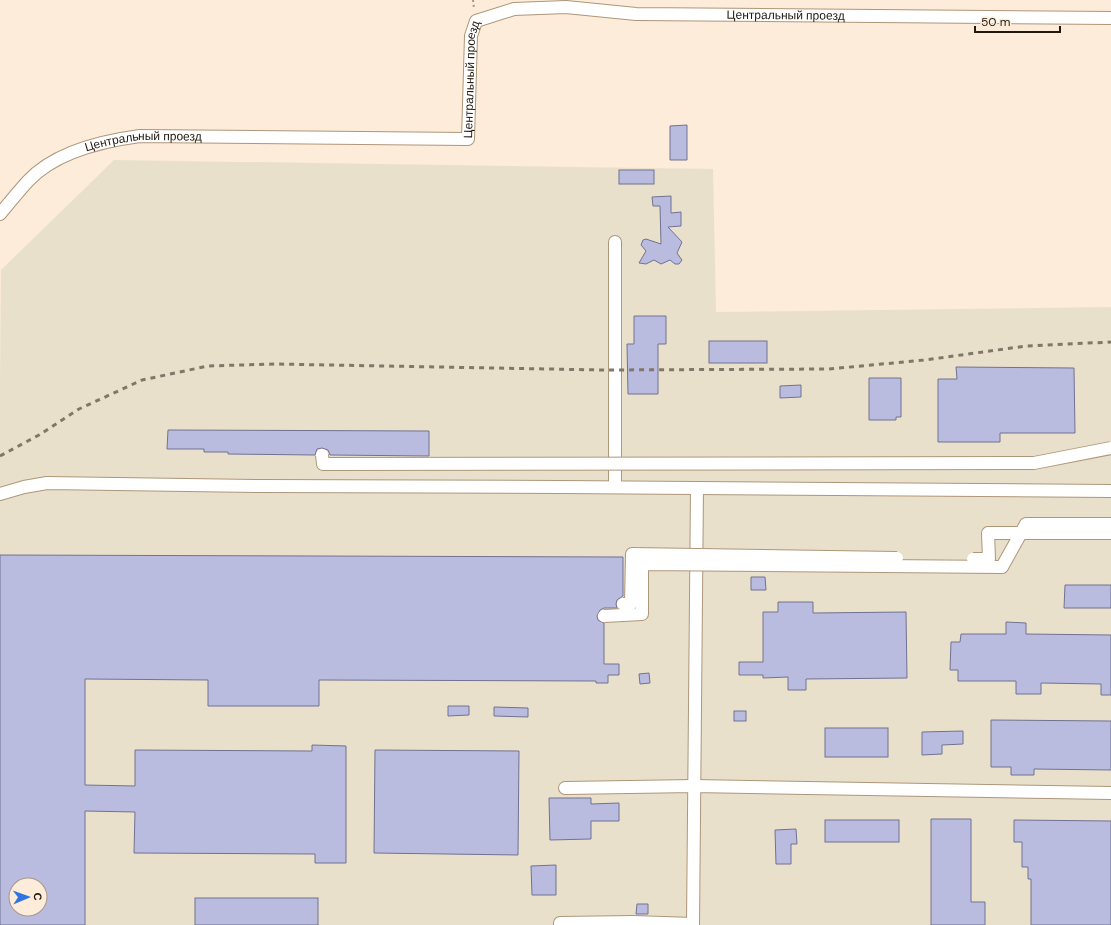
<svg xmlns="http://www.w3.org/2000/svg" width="1111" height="925" font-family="'DM Sans',sans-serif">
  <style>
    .industrial { fill: #e9e0cb; fill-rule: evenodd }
    .building { fill: #b9bcdf; stroke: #717292; fill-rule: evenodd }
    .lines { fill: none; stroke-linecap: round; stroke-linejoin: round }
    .minor-casing { stroke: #ae9679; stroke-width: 14 }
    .path { stroke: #a69989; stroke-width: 2; stroke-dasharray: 2 3; stroke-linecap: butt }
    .minor { stroke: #fff; stroke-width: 12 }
    .rail { stroke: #827668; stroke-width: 3; stroke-dasharray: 5 5; stroke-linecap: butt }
    .minor-bridge-casing { stroke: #ae9679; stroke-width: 14; stroke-linecap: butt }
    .minor-bridge { stroke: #fff; stroke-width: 12 }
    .labels { text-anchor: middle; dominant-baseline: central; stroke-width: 3; stroke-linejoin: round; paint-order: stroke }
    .street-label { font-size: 12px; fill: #22190e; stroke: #fcecd9 }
  </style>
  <rect width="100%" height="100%" fill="#fcecd9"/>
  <path class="industrial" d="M114,160l599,9 3,143 395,-5v618h-1111v-541l1,-114zM16,885h24v24h-24z"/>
  <g class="building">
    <polygon points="687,125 687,160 670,160 670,126"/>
    <rect x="619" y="170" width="35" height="14"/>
    <polygon points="671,196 671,213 681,212 681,226 668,227 682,242 677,253 682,260 679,264 675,264 670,260 661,264 654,260 646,264 639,263 646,251 641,245 643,240 646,239 661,244 660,206 653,206 652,197"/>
    <polygon points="634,316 666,316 666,344 658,344 658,394 628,394 627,344 634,344"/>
    <rect x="709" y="341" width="58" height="22"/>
    <polygon points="956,367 1074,368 1075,433 1000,433 1000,442 938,442 938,379 957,379"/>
    <polygon points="869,378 901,378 901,417 896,417 896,420 869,420"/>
    <polygon points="801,385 801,397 780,398 780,386"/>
    <polygon points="168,430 429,431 429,456 330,455 328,450 322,448 317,449 315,455 228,454 228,452 204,452 204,449 167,449"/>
    <path d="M0,555l623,2v39l-6,4 -1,4 1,4h-13l-4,2 -3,6 1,4 6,3v41h15v11h-11v8h-12v-2l-277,-1v26h-111v-26l-123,-1v106l50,1v-36l177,1v-6l34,1v117h-31v-9l-181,-1 1,-41 -50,-1v114h-85zM16,885h24v24h-24z"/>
    <polygon points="751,577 765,577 766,590 751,590"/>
    <polygon points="1065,585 1111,585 1111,608 1064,608"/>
    <polygon points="778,602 813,602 813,613 906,612 907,678 806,679 806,690 788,690 788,677 763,678 763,675 739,675 739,662 763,662 763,612 778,612"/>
    <polygon points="1006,622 1026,623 1026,634 1111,635 1111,695 1101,695 1101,684 1041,683 1041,694 1016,694 1016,681 958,681 958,670 950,670 951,642 960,642 961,634 1006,634"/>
    <polygon points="649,673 650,683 640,684 639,674"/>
    <polygon points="448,706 469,706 469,715 448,716"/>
    <polygon points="494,707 528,708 528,717 494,716"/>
    <rect x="734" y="711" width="12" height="10"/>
    <polygon points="991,720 1111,721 1111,770 1034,769 1034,775 1011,775 1011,767 991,767"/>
    <rect x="825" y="728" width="63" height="29"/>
    <polygon points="963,731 963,744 942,745 942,754 922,755 922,732"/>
    <polygon points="375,750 519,751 518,855 374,853"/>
    <polygon points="549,798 591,798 591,804 619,803 619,821 591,821 591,839 550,840"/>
    <polygon points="931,819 971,819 971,902 985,902 985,925 931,925"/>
    <rect x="825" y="820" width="74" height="22"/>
    <polygon points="1014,820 1111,821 1111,925 1031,925 1031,879 1028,879 1028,867 1022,867 1022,842 1014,842"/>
    <polygon points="796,829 797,844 791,844 791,864 776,864 775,830"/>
    <polygon points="556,865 556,895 532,895 531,866"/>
    <rect x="195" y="898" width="123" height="27"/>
    <polygon points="637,904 648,904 648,914 636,914"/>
  </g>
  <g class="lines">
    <g class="minor-casing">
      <g id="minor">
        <path id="s1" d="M0,214c9,-11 18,-22 28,-33 27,-29 74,-40 112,-45l328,3 3,-103 5,-15 38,-12 52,-2 70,7 475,4"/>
        <polyline points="615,487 615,242"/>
        <polyline points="0,494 24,487 47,483 261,486 560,487 1111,491"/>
        <polyline points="565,788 694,786 1111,793"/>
        <polyline points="560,925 560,923 633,922 693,924"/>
        <polyline points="693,925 697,488"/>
      </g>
    </g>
    <polyline class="path" points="473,0 474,9"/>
    <use href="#minor" class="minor"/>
    <polyline class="rail" points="0,456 39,435 79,409 142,380 208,366 275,364 602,370 829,369 925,360 1026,346 1111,342"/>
    <g class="minor-bridge-casing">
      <g id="minor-bridge">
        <polyline points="322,455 323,464 1034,463 1111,448"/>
        <polyline points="973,559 989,559 988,533 1111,533"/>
        <polyline points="623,604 631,604 632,554 897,558"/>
        <polyline points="604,616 642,614 642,564 1002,567 1026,524 1111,524"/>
      </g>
    </g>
    <use href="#minor-bridge" class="minor-bridge"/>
  </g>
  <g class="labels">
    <g class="street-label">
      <text stroke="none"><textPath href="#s1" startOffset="925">Центральный проезд</textPath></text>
      <text stroke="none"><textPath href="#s1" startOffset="554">Центральный проезд</textPath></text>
      <text stroke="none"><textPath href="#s1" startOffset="169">Центральный проезд</textPath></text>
    </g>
  </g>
  <g transform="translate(28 897) rotate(88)"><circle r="19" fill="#fcecd9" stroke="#a59888"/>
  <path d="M0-3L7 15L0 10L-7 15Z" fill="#2f74e1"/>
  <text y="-6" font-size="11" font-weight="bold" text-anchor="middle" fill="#22190e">С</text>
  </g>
  <path d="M975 26v6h85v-6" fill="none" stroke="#22190e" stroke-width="2"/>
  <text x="981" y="26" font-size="12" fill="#22190e" stroke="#fcecd9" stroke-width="3" paint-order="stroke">50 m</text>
</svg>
